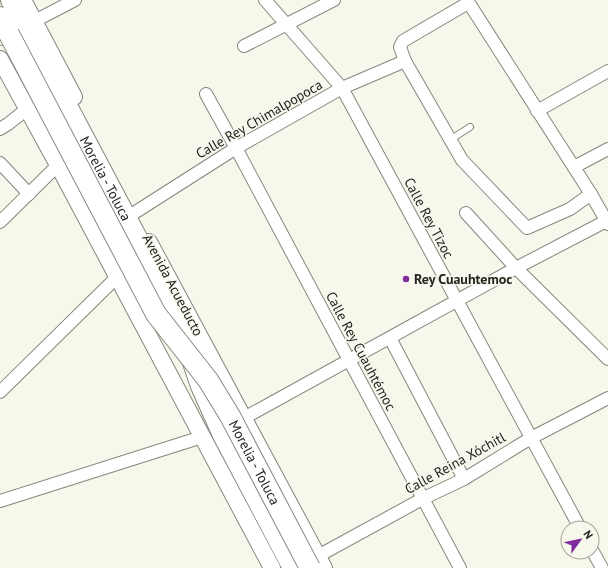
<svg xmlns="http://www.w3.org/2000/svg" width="608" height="568" font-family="'PT Sans',sans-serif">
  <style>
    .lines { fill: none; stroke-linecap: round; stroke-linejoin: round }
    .service-casing { stroke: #86867d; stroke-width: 8 }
    .minor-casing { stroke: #86867d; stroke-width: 14 }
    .tertiary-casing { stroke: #86867d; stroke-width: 18 }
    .primary-casing { stroke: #86867d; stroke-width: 22 }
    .service { stroke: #fff; stroke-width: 6 }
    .minor { stroke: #fff; stroke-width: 12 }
    .tertiary { stroke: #fff; stroke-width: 16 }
    .primary { stroke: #fff; stroke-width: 20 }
    .primary-bridge-casing { stroke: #86867d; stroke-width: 22; stroke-linecap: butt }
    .primary-bridge { stroke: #fff; stroke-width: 20 }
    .poi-dot { fill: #802e9e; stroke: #f7f7ec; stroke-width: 1.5 }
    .labels { text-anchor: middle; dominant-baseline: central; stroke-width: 3; stroke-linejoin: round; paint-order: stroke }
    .street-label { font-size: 14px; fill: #242420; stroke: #f7f7ec }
    .poi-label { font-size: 14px; font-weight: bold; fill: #242420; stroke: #f7f7ec; text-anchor: start }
  </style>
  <rect width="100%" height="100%" fill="#f7f7ec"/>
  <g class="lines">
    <g class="service-casing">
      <polyline id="service" points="450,140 470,127"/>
    </g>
    <g class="minor-casing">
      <g id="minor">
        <polyline points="265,0 342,88 580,528"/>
        <polyline points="467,0 591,194 608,224"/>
        <polyline points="468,3 403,41 400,47 405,61 462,160 527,228 570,209 591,194"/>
        <polyline points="0,39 75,0"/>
        <polyline points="244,46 334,0"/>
        <polyline points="206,94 236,148 460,568"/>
        <polyline points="537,111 608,71"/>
        <polyline points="0,129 8,124 27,109"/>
        <polyline points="0,163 29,194"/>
        <polyline points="574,167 608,149"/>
        <polyline points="134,213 236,148 342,88 405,61"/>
        <polyline points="466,213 516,268 608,359"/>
        <polyline points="0,222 58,165"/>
        <polyline points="390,338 464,479"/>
        <polyline points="0,392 117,277"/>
        <polyline points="244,418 516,268 608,220"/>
        <polyline points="0,501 202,437"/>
        <polyline points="592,550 602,568"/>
        <polyline points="318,556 424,498 464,479 531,438 608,398"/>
      </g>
    </g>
    <g class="tertiary-casing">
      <g id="tertiary">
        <polyline points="23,0 74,97"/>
        <polyline points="0,59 58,165 272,568"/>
        <polyline points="149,242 324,568"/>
      </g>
    </g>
    <g class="primary-casing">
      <g id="primary">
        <path id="s1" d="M11,0l137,259 39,86 14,41 21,47 71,135"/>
        <polyline points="0,17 9,34"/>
      </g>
    </g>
    <use href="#service" class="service"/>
    <use href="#minor" class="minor"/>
    <use href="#tertiary" class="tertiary"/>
    <use href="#primary" class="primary"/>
    <g class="primary-bridge-casing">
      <g id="primary-bridge">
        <path id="s2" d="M9,34l147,280 52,66 22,36 80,152"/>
      </g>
    </g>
    <use href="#primary-bridge" class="primary-bridge"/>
  </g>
  <circle class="poi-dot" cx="406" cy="279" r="4"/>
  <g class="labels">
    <g class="street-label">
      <text transform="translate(259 119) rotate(-30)">Calle Rey Chimalpopoca</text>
      <text stroke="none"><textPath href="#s1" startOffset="202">Morelia - Toluca</textPath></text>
      <text transform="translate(429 218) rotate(62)">Calle Rey Tizoc</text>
      <text transform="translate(173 285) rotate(62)">Avenida Acueducto</text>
      <text transform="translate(361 351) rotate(62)">Calle Rey Cuauhtémoc</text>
      <text stroke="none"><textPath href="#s2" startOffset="495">Morelia - Toluca</textPath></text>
      <text transform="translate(455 463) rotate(-29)">Calle Reina Xóchitl</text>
    </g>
    <g class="poi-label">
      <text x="414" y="279">Rey Cuauhtemoc</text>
    </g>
  </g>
  <g transform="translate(580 540) rotate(57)"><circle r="19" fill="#f7f7ec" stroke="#a3a39a"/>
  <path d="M0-3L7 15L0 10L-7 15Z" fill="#802e9e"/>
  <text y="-6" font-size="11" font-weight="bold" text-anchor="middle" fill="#242420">N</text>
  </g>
</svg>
